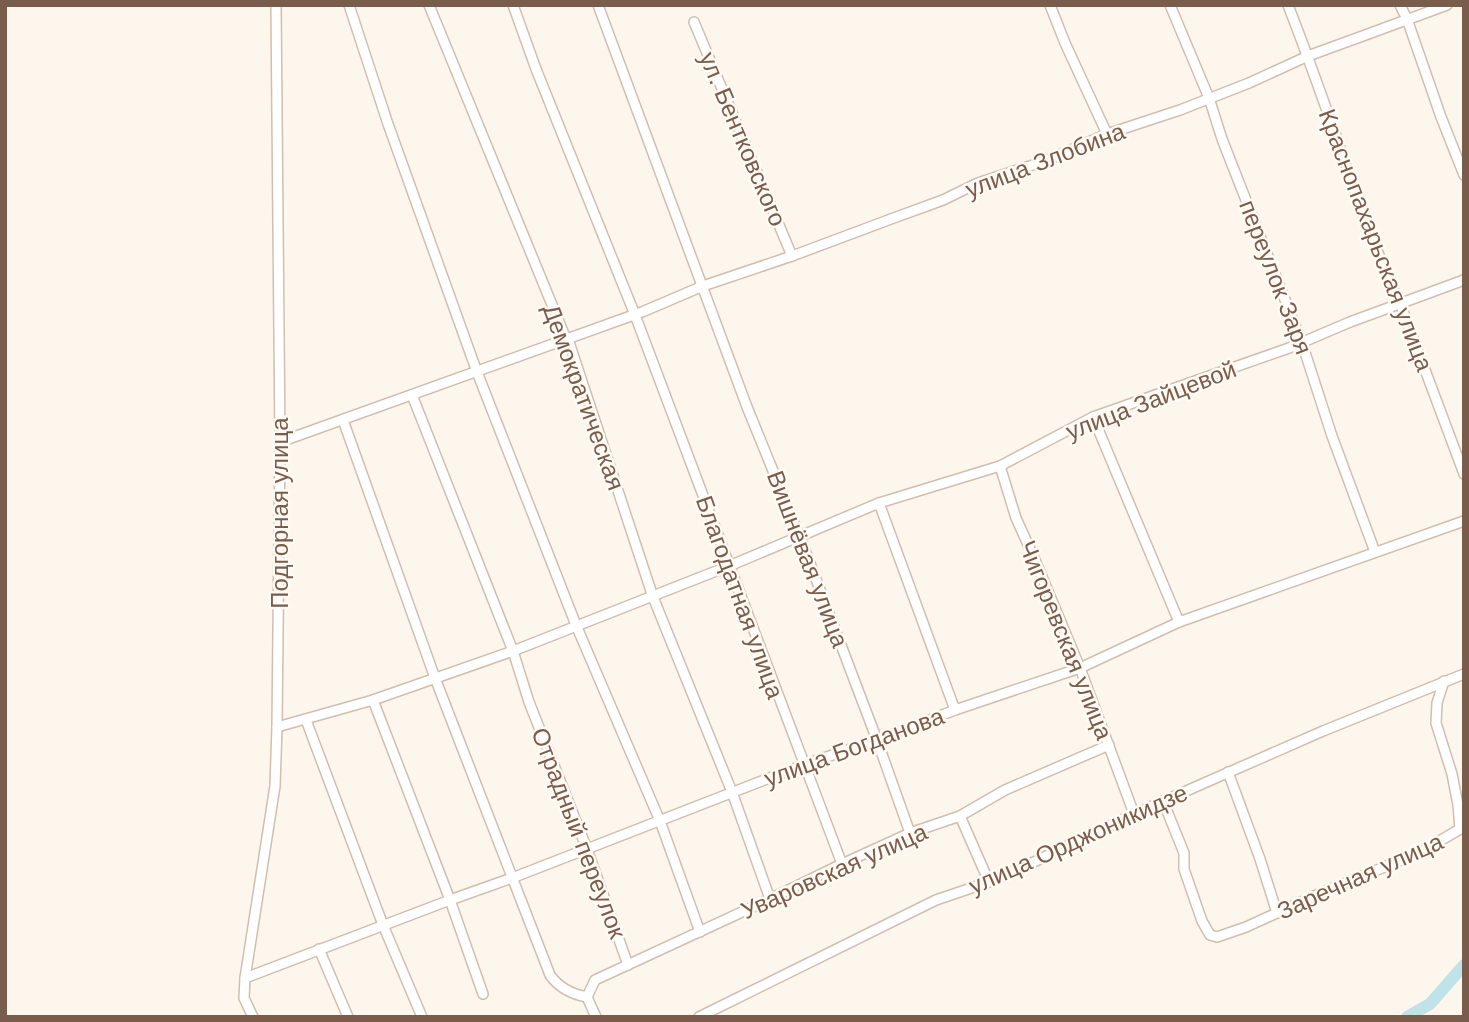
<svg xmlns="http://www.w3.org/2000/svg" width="1469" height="1022" font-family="Helvetica,sans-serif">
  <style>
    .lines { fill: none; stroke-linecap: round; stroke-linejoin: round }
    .river { stroke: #bfe3e8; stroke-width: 12 }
    .minor-casing { stroke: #d1beb0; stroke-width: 12 }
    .minor { stroke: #fff; stroke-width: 9 }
    .labels { text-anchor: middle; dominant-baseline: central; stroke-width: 5; stroke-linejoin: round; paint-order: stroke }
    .street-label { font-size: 24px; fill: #7a5c4d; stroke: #fffaf3 }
  </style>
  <rect width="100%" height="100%" fill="#fdf6ec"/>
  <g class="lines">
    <polyline class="river" points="1407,1017 1430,1004 1464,965"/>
    <g class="minor-casing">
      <g id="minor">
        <polyline points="349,5 388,124 477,372 576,625 660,821 700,932"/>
        <polyline points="429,5 564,334 568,339 653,597 732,792 770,899"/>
        <polyline points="513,5 536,69 635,315 842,864"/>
        <polyline points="598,5 747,407 800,537 877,740 910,833"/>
        <polyline points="1050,5 1065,43 1107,134"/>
        <polyline points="1170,5 1209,98 1222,139 1302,343 1332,436 1375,552"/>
        <path d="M1288,5c21,54 40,108 59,163 16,45 32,92 53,135l64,171"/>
        <polyline points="1400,5 1407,19 1441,117 1464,175"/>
        <polyline points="694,22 792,256"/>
        <polyline points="412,395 513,651 529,702 587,849 628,965"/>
        <polyline points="1093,417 1179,622"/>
        <path d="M343,420l92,258 115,297c9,13 21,19 37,22"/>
        <polyline points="280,442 642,312 703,286 792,256 891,219 943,200 978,183 1045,161 1107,134 1180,110 1249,83 1308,56 1447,5"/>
        <polyline points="1000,466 1016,518 1035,560 1080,668 1134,814"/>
        <polyline points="879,503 955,710"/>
        <polyline points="373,700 450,900 483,994"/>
        <polyline points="306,720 383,925 422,1017"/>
        <polyline points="277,727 373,700 513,651 729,566 879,503 1000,466 1093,417 1289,348 1350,322 1464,280"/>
        <polyline points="1228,772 1260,859 1277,913"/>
        <polyline points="1163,801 1184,853 1184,869 1202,921 1210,935 1217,937 1246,927 1323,892 1421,852 1460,829 1458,805 1452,774 1436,723 1437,703 1444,681"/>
        <polyline points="960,816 989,882"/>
        <polyline points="319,949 348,1017"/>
        <polyline points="245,978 450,900 512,878 803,765 877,740 955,710 1080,668 1179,622 1464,521"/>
        <polyline points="253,1017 244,998 245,978 275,786 277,727 280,442 276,5"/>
        <polyline points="596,1017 587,997 595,980 770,899 842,864 910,833 960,816 1005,790 1109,745"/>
        <polyline points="699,1017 936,900 989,882 1036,861 1134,814 1218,777 1323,731 1464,674"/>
      </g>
    </g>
    <use href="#minor" class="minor"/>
  </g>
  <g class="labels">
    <g class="street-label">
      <text transform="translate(743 139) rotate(67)">ул. Бентковского</text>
      <text transform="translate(1045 160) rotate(-21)">улица Злобина</text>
      <text transform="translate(1376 240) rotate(69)">Краснопахарьская улица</text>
      <text transform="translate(1276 277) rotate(69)">переулок Заря</text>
      <text transform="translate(584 397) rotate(70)">Демократическая</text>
      <text transform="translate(1151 400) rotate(-21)">улица Зайцевой</text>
      <text transform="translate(279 513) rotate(-90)">Подгорная улица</text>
      <text transform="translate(808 559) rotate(69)">Вишнёвая улица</text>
      <text transform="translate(740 597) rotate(70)">Благодатная улица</text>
      <text transform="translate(1066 640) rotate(68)">Чигоревская улица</text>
      <text transform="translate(854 747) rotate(-20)">улица Богданова</text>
      <text transform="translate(579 833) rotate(69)">Отрадный переулок</text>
      <text transform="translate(1078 839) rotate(-24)">улица Орджоникидзе</text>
      <text transform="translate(834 871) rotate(-24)">Уваровская улица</text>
      <text transform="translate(1360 876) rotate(-24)">Заречная улица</text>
    </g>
  </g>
  <rect width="1469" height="1022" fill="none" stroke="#7a5c4d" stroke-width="14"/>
</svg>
